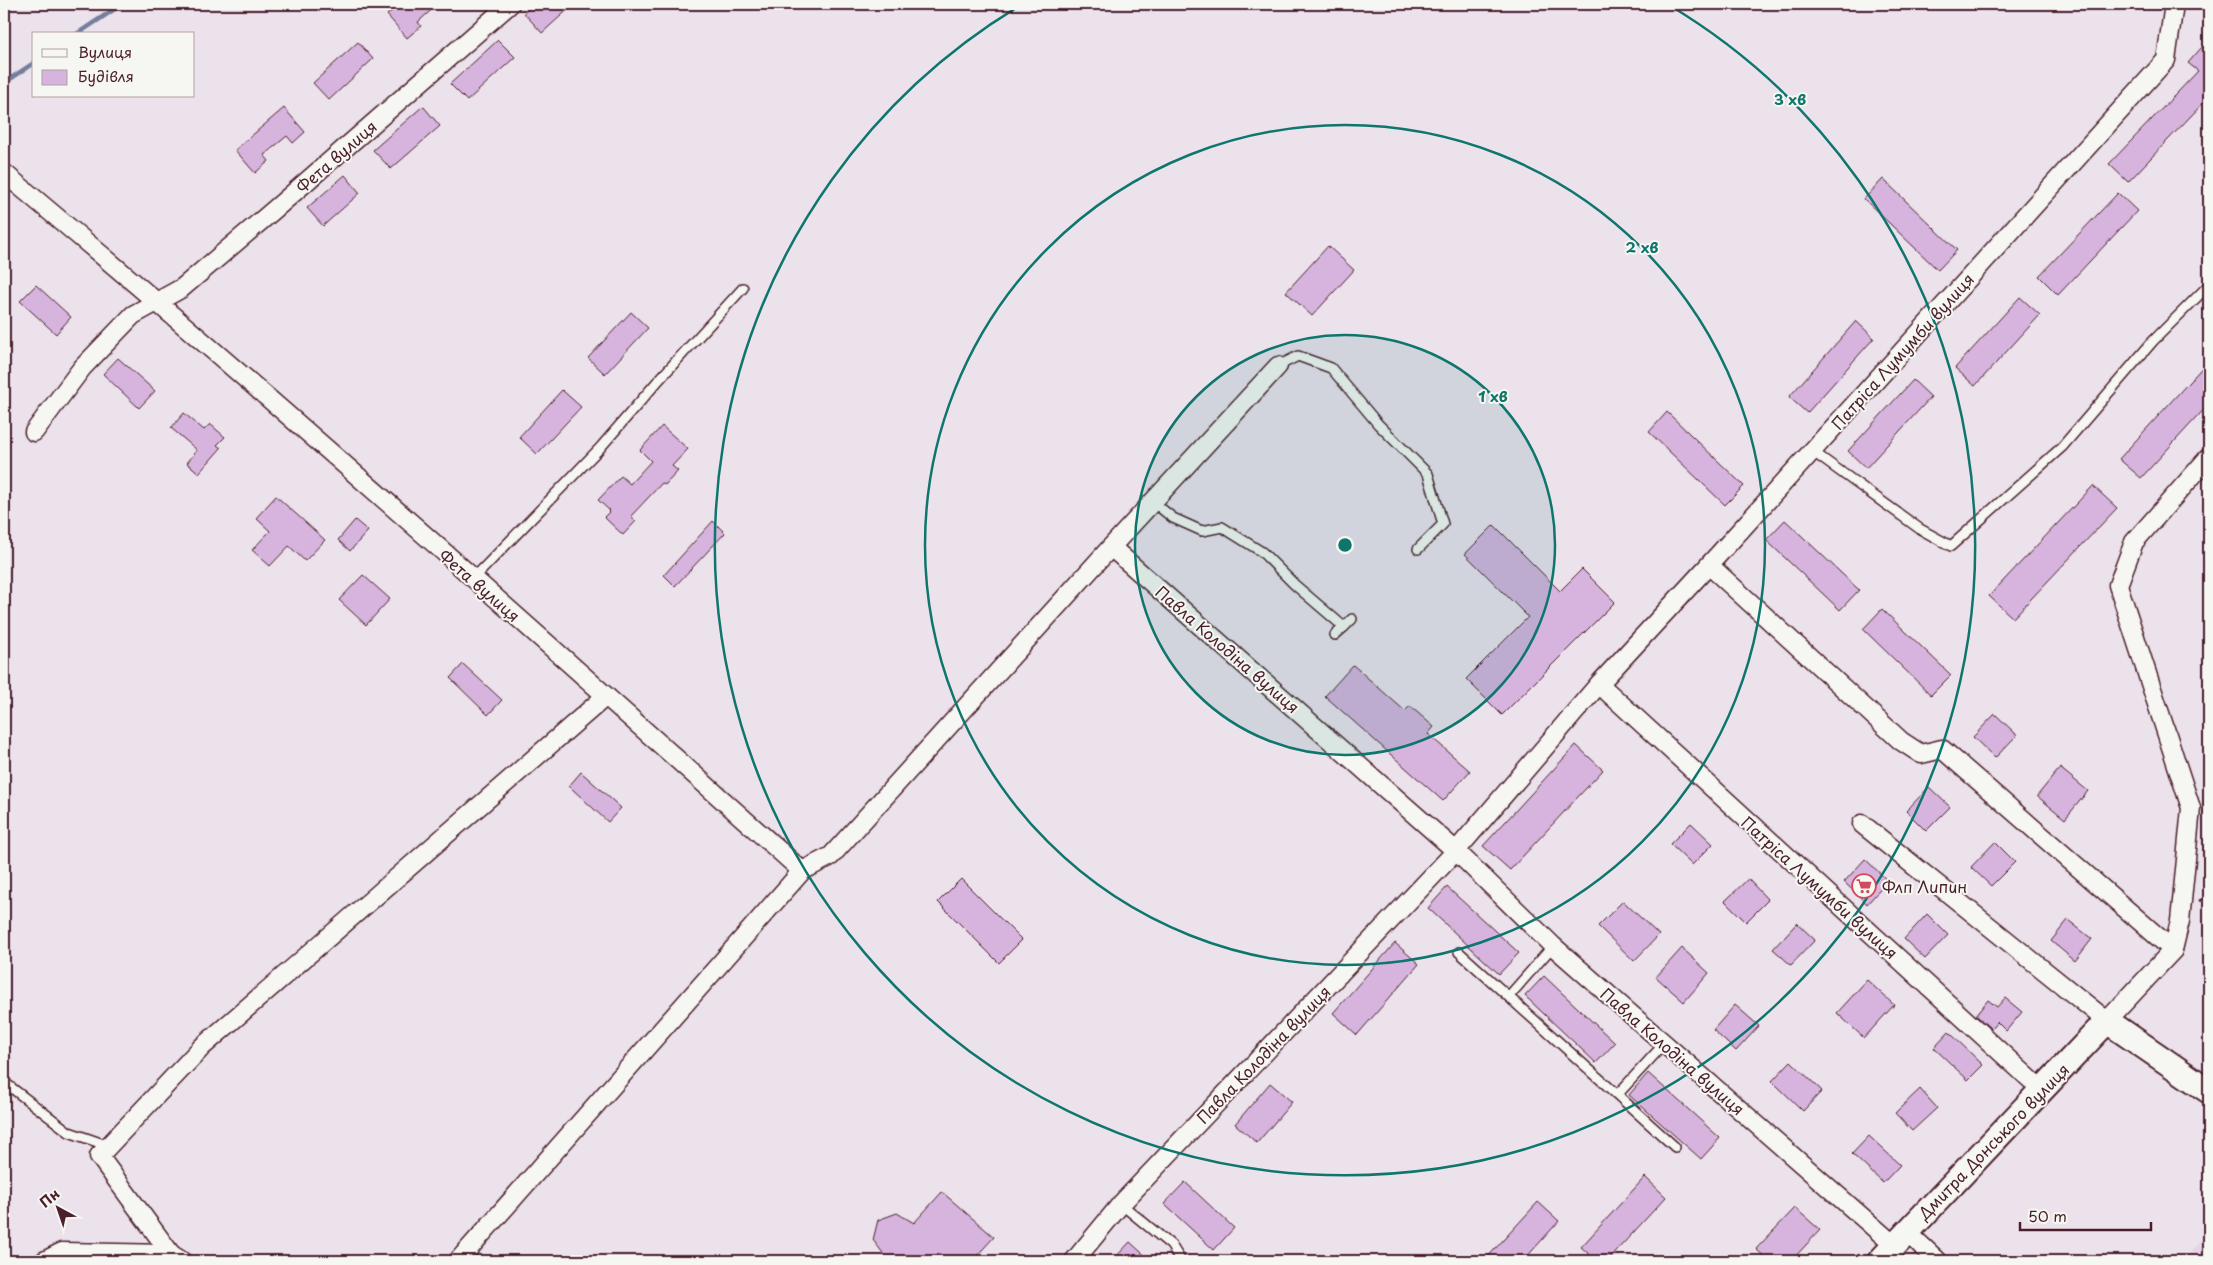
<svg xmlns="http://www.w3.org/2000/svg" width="2213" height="1265" font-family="'Playpen Sans',sans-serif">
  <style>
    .built { fill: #e5d4e8 }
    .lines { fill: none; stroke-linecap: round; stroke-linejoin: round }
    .stream { stroke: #737e9d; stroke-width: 5 }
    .building { fill: #d6b4de; stroke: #4a1f2b }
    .lane-casing { stroke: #4a1f2b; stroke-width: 12 }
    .street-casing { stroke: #4a1f2b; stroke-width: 21 }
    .secondary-casing { stroke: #4a1f2b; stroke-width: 28 }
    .path { stroke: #4a1f2b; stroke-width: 3; stroke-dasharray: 5 4; stroke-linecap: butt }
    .lane { stroke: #f6f6f2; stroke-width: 9 }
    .street { stroke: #f6f6f2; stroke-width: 18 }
    .secondary { stroke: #f6f6f2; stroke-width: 24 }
    .ring { fill: none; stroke: #0f766e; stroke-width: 2.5 }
    .labels { text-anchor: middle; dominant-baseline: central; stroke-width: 4; stroke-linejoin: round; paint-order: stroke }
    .street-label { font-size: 16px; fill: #4a1f2b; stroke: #f6f6f2 }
    .poi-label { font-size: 16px; fill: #4a1f2b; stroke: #f6f6f2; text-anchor: start }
    .centre { fill: #0f766e; stroke: #f6f6f2; stroke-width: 2.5 }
    .ring-label { font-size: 15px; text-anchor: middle; font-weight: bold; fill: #0f766e; stroke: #f6f6f2; stroke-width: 4; stroke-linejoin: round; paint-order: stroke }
  </style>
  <rect width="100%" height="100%" fill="#ece2ec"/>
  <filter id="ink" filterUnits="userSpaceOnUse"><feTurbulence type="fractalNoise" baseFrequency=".02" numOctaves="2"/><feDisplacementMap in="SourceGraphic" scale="10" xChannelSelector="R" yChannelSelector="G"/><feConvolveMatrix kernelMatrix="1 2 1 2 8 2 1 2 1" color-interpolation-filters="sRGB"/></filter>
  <g filter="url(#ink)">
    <polygon class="built" points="2209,1229 2209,1261 2184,1261"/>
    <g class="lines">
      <g class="stream">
        <polyline points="77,34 122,4"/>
        <polyline points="4,83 34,63"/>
      </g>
    </g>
    <g class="building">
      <polygon points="400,4 438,4 418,22 421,26 407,38 387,15"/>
      <polygon points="534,4 574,4 542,33 524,13"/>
      <polygon points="2209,39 2209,97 2128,182 2109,164 2198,71 2188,63"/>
      <polygon points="498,40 515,57 467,101 450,84"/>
      <polygon points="358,42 373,59 329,100 313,83"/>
      <polygon points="423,106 440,126 391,169 373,150"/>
      <polygon points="284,108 305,132 293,143 287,136 264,155 269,161 255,173 235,150"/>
      <polygon points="345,175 360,193 323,226 307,208"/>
      <polygon points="1883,179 1957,250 1938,270 1864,199"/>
      <polygon points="2118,193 2137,211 2058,295 2039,276"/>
      <polygon points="1328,246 1354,270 1312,316 1286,292"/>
      <polygon points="36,285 71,317 56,334 20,301"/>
      <polygon points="2020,297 2040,315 1975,386 1955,368"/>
      <polygon points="631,312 648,328 605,374 588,358"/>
      <polygon points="1856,321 1874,338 1807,413 1789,397"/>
      <polygon points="118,358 155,391 139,408 103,374"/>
      <polygon points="2209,360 2209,404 2141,478 2119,459"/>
      <polygon points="1913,380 1931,397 1866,468 1848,451"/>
      <polygon points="562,390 581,407 537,454 519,437"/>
      <polygon points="1667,412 1744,486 1725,505 1649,432"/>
      <polygon points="184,413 204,430 210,424 225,437 217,445 221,448 199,473 187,463 197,450 171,428"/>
      <polygon points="662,426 688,449 672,466 678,471 665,485 662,483 631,516 636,521 623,535 604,517 610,511 598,500 621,476 630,484 651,461 640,450"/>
      <polygon points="2093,486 2117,508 2013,618 1989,596"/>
      <polygon points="276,496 325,540 305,561 289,546 270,566 252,550 270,531 256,518"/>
      <polygon points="355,520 368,531 350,551 338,540"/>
      <polygon points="1785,520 1859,590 1840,610 1766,540"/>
      <polygon points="713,521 725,533 675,586 664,575"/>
      <polygon points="1494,525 1560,591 1582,569 1615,602 1502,715 1466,679 1528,617 1465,554"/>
      <polygon points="363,575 390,599 366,625 339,600"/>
      <polygon points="1882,609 1951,675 1931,695 1863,629"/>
      <polygon points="463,664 502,700 488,715 450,678"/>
      <polygon points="1353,665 1405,711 1410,706 1434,727 1428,734 1470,771 1443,801 1325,696"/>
      <polygon points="1995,714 2017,735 1995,758 1973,737"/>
      <polygon points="1576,745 1603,770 1510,870 1483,846"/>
      <polygon points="2060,768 2088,791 2065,819 2037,796"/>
      <polygon points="581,772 621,808 608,822 569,786"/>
      <polygon points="1929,787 1950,807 1926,831 1906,811"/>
      <polygon points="1691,823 1713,844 1692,865 1670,844"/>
      <polygon points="1995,842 2015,862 1991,886 1971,867"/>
      <polygon points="1865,859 1888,881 1867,904 1844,882"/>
      <polygon points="961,879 1022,940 999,963 938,902"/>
      <polygon points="1748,879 1768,900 1746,922 1725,901"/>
      <polygon points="1447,887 1519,953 1499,974 1428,908"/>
      <polygon points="1623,901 1659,935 1634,961 1598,926"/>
      <polygon points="1927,914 1948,935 1925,959 1904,939"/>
      <polygon points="2068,920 2092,939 2075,961 2051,941"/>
      <polygon points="1797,923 1815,940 1791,965 1773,949"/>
      <polygon points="1395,943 1419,964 1357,1035 1333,1013"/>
      <polygon points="1682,948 1709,973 1684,1002 1656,977"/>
      <polygon points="1544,976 1615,1043 1596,1063 1525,996"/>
      <polygon points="1867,980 1894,1005 1864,1038 1837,1013"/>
      <polygon points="2005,998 2022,1012 2006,1031 1997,1022 1991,1029 1976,1015 1988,1000 1997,1007"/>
      <polygon points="1735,1005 1759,1026 1736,1051 1713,1030"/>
      <polygon points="1949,1032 1983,1065 1968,1080 1934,1048"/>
      <polygon points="1791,1061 1822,1091 1803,1111 1772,1081"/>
      <polygon points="1648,1073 1720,1138 1701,1159 1629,1095"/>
      <polygon points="1270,1083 1292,1102 1257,1143 1235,1124"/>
      <polygon points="1920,1089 1937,1108 1912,1131 1895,1113"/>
      <polygon points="1869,1136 1900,1165 1883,1183 1852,1154"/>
      <polygon points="1645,1177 1666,1197 1607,1261 1597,1261 1581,1247"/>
      <polygon points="1185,1182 1234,1228 1214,1250 1164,1204"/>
      <polygon points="942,1192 994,1237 972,1261 889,1261 873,1240 878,1220 897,1213 914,1223"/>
      <polygon points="1538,1202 1559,1221 1523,1261 1484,1261"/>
      <polygon points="1795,1208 1820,1230 1791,1261 1769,1261 1756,1249"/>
      <polygon points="1130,1242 1151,1261 1112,1261"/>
    </g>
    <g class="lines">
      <g class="lane-casing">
        <g id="lane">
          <polyline points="1278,366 1298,356 1331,368 1378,424 1428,474 1443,524 1418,549"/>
          <polyline points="1812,451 1920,529 1951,546 2062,447 2153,341 2209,285"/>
          <polyline points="1153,502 1173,518 1202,531 1222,527 1262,552 1295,585 1344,627 1335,635"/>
          <polyline points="473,579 600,448 657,382 743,288"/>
          <polyline points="1344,627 1352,619"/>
          <polyline points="1459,952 1675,1147"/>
          <polyline points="1509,996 1553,946"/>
          <polyline points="4,1082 69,1132 109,1146"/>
          <polyline points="1618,1094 1664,1044"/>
          <polyline points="1121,1204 1171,1245 1181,1261"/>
        </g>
      </g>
      <g class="street-casing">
        <g id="street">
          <path d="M4,173c271,226 534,462 798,698"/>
          <polyline points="34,432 82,368 133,315 182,288 275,209 510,4"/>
          <polyline points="1111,547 1456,851 1553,946 1894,1245"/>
          <polyline points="1709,565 1901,741 1921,754 1942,749 2173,950"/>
          <polyline points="1599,684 2042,1090"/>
          <polyline points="1862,824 2107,1021 2173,950 2180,921 2191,808 2118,585 2134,542 2209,457"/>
          <polyline points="1907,1232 1938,1261"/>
          <polyline points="171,1254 99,1156 202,1047 606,696"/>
          <polyline points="44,1261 62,1252 171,1254 182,1261"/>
          <polyline points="458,1261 802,871 831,856 1111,547 1278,366"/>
          <polyline points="1074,1261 1121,1204 1456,851 1599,684 1709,565 2166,60 2174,4"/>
        </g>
      </g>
      <g class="secondary-casing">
        <polyline id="secondary" points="1880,1261 2107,1021 2209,1091"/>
      </g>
      <polyline class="path" points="2199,901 2209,896"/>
      <use href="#lane" class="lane"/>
      <use href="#street" class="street"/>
      <use href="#secondary" class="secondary"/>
    </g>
  </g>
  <circle cx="1345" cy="545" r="210" fill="#0f766e" fill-opacity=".12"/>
  <g class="ring">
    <circle cx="1345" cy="545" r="210"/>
    <circle cx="1345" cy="545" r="420"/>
    <path d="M1669 5A630 630 0 1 1 1021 5"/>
  </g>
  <defs>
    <g id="supermarket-ring" transform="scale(1.25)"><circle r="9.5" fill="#f6f6f2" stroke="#d1495b" stroke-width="1.5"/><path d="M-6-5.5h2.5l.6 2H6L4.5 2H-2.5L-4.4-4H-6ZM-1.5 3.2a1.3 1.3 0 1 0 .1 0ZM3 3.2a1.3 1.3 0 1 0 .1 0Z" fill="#d1495b"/></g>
  </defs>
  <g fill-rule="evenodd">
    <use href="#supermarket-ring" x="1864" y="886"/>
  </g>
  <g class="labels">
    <g class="street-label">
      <text transform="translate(336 156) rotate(-41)">Фета вулиця</text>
      <text transform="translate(1902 351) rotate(-48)">Патріса Лумумби вулиця</text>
      <text transform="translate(480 585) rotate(41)">Фета вулиця</text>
      <text transform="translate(1228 649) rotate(41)">Павла Колодіна вулиця</text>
      <text transform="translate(1820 887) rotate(42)">Патріса Лумумби вулиця</text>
      <text transform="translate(1673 1051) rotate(41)">Павла Колодіна вулиця</text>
      <text transform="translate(1263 1054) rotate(-46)">Павла Колодіна вулиця</text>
      <text transform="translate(1993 1141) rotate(-46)">Дмитра Донського вулиця</text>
    </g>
    <g class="poi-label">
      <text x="1882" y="886">Флп Липин</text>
    </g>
  </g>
  <circle cx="1345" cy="545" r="8" class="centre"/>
  <g class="ring-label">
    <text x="1790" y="105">3 хв</text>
    <text x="1642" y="253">2 хв</text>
    <text x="1493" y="402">1 хв</text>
  </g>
  <rect width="2213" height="1265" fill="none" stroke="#f6f6f2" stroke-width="20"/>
  <rect x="10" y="10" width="2193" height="1245" fill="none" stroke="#4a1f2b" stroke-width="2" filter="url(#ink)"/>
  <rect x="32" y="32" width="162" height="65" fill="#f6f6f2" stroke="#b1a0a2"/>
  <rect x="42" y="49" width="25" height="8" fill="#f6f6f2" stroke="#b1a0a2"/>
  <text x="78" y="58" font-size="15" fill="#4a1f2b">Вулиця</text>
  <rect x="42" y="70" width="25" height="15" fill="#d6b4de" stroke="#b1a0a2"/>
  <text x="78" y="82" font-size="15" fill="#4a1f2b">Будівля</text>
  <g transform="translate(58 1208) rotate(320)" stroke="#f6f6f2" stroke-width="4" paint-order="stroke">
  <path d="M0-4L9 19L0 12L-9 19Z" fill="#4a1f2b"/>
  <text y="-8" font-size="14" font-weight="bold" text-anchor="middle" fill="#4a1f2b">Пн</text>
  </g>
  <path d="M2020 1222v8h131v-8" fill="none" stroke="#4a1f2b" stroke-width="2.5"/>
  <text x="2028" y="1222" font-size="15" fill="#4a1f2b" stroke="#f6f6f2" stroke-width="4" paint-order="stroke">50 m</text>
</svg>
